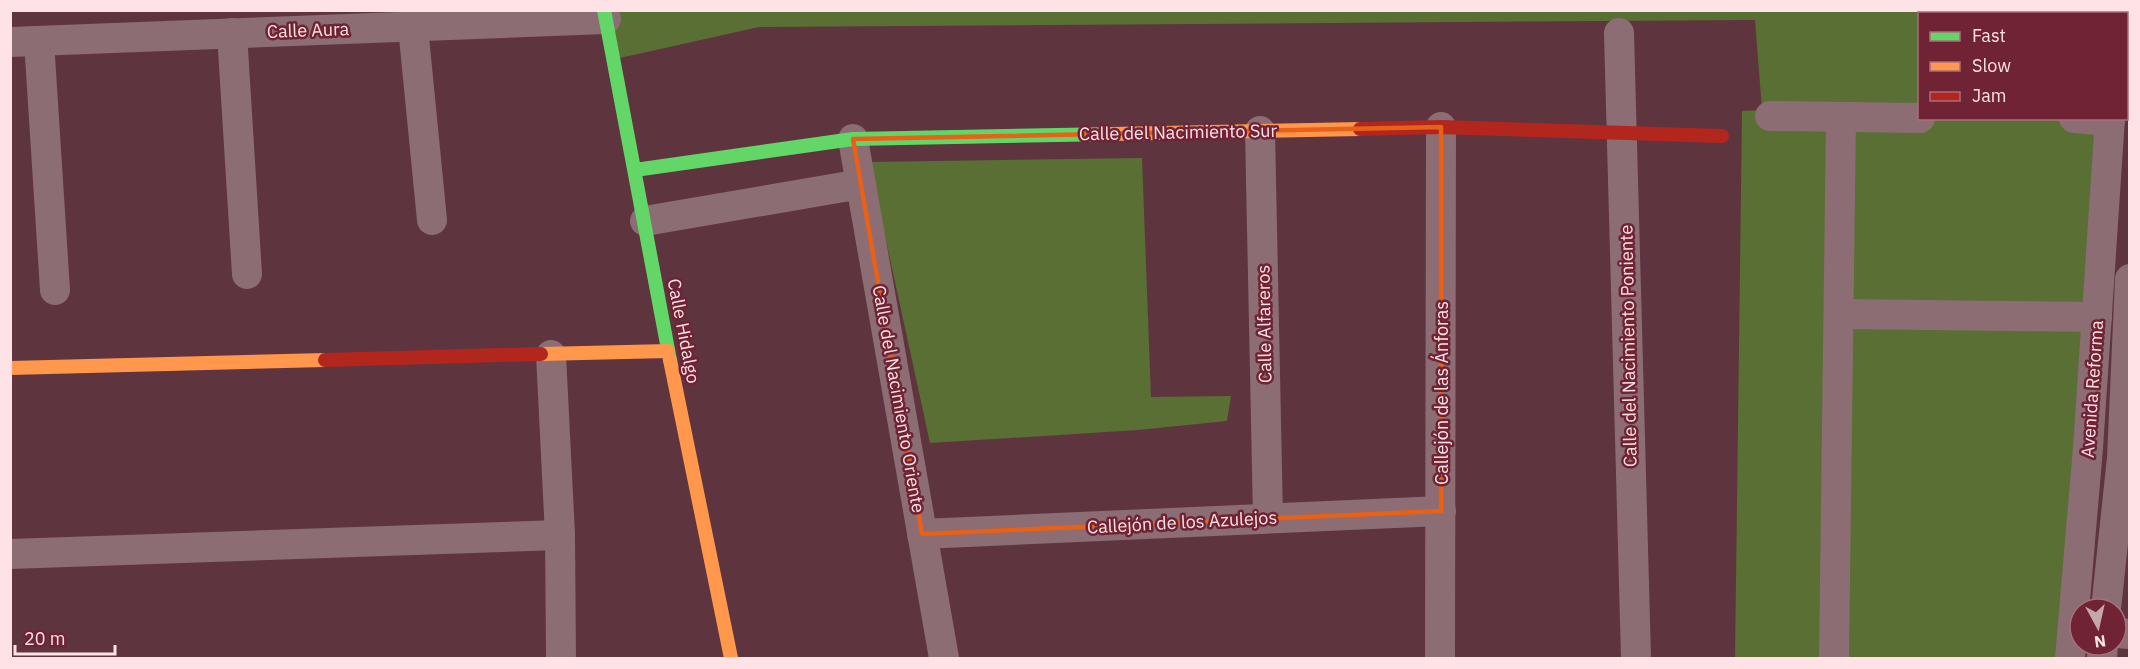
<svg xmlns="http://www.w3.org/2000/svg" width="2140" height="669" font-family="'IBM Plex Sans',sans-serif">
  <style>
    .green { fill: #596f33 }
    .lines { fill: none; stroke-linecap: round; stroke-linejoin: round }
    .street { stroke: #8b6d73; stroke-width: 30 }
    .fast { stroke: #63d668; stroke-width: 14 }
    .slow { stroke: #ff974d; stroke-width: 14 }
    .jam { stroke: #b3261e; stroke-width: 14 }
    .marked { fill: none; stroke: #e96017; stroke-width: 4.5; stroke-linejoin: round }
    .labels { text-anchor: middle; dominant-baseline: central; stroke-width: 5; stroke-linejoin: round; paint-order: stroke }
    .street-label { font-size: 18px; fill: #ffe2e5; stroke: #6f2335 }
  </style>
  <rect width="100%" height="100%" fill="#5e343e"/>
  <g class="green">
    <polygon points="611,11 2125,11 2125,14 1920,14 1920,118 2118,119 2081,658 1735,658 1742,111 1762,110 1755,20 759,27 620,58"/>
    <polygon points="1142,158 1151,397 1231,396 1227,421 1138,430 930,443 869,162"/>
  </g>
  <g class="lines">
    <g class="street">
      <polyline points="413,27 432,220"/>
      <polyline points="232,33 247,274"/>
      <polyline points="1619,33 1636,658"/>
      <polyline points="39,41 55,290"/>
      <polyline points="10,42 606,19"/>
      <polyline points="2126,43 2130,38"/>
      <polyline points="1770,116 1920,118"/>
      <polyline points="2074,118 2110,121"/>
      <polyline points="1260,131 1268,518"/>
      <polyline points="853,139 944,658"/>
      <polyline points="645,221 861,184"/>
      <polyline points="1839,314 2097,317"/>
      <polyline points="551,355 560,535 561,658"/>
      <polyline points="922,534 1441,511"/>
      <polyline points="10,554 560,535"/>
      <polyline points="2106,609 2122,458 2130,279"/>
      <polyline points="2116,633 2130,634"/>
      <polyline points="1440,658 1441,127"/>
      <polyline points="1834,658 1841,118"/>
      <polyline points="2070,658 2088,448 2110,118"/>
      <polyline points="2102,658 2103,645"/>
    </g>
    <g class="fast">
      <polyline points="604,10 670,360"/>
      <polyline points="635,170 853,139 1112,134"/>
    </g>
    <g class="slow">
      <polyline points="1112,134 1360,129"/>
      <polyline points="541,354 668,351"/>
      <polyline points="670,360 731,658"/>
      <polyline points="10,368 325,360"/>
    </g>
    <g class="jam">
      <polyline points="1360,129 1441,127 1722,136"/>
      <polyline points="325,360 541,354"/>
    </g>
  </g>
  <path class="marked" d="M1441,127v384l-519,23 -69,-395z"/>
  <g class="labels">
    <g class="street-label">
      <text transform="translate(308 30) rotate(-2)">Calle Aura</text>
      <text transform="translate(1178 132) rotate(-1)">Calle del Nacimiento Sur</text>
      <text transform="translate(1264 324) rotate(-91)">Calle Alfareros</text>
      <text transform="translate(684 331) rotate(79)">Calle Hidalgo</text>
      <text transform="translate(1628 346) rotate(-91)">Calle del Nacimiento Poniente</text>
      <text transform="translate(2092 389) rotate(-86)">Avenida Reforma</text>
      <text transform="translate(1441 393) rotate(-90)">Callejón de las Ánforas</text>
      <text transform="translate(899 399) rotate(80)">Calle del Nacimiento Oriente</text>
      <text transform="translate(1182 522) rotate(-3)">Callejón de los Azulejos</text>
    </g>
  </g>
  <rect width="2140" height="669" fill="none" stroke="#ffe2e5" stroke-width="24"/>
  <rect x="1918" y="12" width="210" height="108" fill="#6f2335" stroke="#a96f7b" stroke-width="1.5"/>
  <rect x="1930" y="32" width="30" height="9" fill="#63d668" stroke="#a96f7b" stroke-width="1.5"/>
  <text x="1972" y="42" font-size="18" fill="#ffe2e5">Fast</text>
  <rect x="1930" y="62" width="30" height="9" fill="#ff974d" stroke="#a96f7b" stroke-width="1.5"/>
  <text x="1972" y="72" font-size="18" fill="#ffe2e5">Slow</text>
  <rect x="1930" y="92" width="30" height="9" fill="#b3261e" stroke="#a96f7b" stroke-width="1.5"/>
  <text x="1972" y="102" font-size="18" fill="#ffe2e5">Jam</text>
  <g transform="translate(2098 627) rotate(172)"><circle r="28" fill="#6f2335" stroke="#a96f7b" stroke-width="1.5"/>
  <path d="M0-4.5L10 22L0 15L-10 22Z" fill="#c7a5ab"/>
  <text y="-9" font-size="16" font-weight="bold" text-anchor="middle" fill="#ffe2e5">N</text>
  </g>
  <path d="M15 645v9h100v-9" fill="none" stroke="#ffe2e5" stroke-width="3"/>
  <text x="24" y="645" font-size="18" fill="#ffe2e5" stroke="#6f2335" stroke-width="4.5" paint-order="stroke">20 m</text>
</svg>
